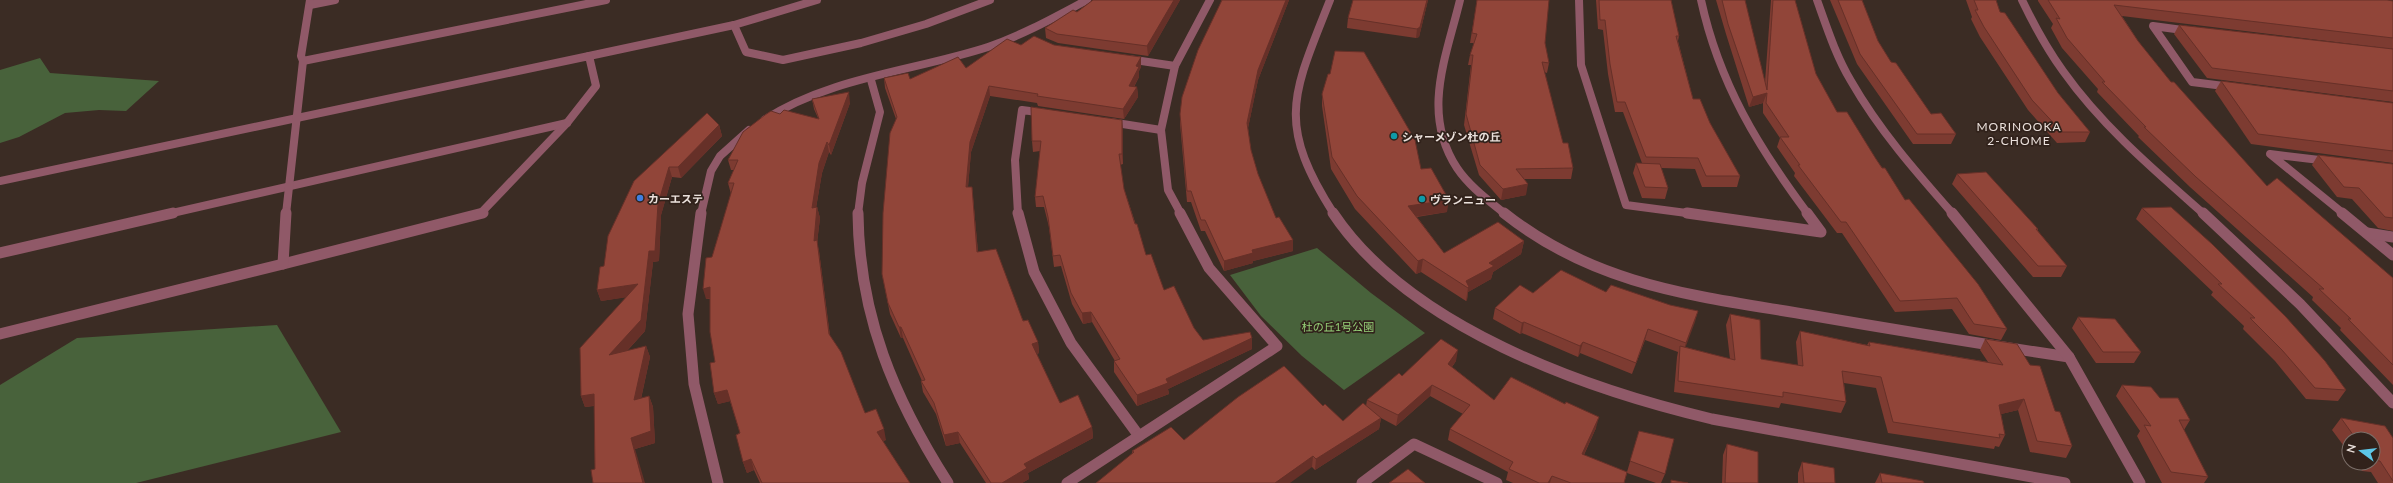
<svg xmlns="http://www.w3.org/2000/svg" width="2393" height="483" font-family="Lato,'Noto Sans JP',sans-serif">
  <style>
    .green { fill: #48623b }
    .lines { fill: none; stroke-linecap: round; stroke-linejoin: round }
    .minor-far1 { stroke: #905968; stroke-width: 8 }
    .minor { stroke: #905968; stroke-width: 11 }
    .tertiary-far1 { stroke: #905968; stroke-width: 8 }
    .tertiary { stroke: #905968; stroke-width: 11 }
    .wall { fill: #7d3b31 }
    .shaded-wall { fill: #663028 }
    .building { fill: #914539; stroke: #663028 }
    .culture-dot { fill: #0f9aa8; stroke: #31221b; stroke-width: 1.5 }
    .shop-dot { fill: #3f7fe0; stroke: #31221b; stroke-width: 1.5 }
    .labels { text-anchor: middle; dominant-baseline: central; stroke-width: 3.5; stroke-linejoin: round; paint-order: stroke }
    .poi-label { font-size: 11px; font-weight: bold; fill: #ebe1dc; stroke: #31221b; text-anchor: start }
    .park-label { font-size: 11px; fill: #96d278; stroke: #31221b }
    .neighbourhood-label { font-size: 12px; letter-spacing: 1px; fill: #ebe1dc; stroke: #31221b }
  </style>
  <rect width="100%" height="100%" fill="#3b2c24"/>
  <g class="green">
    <polygon points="40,58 50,73 159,81 126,111 99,110 65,113 19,137 0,143 0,70"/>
    <polygon points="1317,248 1371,293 1425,333 1344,390 1302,356 1261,316 1230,275"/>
    <polygon points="277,325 341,432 136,483 0,483 0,385 77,338"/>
  </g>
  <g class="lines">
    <g class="minor-far1">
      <path d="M1460,0c-14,58 -39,113 -3,168 12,18 31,32 48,46"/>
      <polyline points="1579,0 1581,65 1626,205 1694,214"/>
      <path d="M1701,0c18,83 57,147 107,214"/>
      <path d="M1817,0c10,28 19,56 34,81 28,49 65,91 102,133"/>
      <path d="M2022,0c12,25 25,49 41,71 39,55 91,99 141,143"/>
      <polyline points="734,25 817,0"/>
      <polyline points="2190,31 2153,26 2192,82 2232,87"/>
      <polyline points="589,56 734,25 746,52 783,60 861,43 926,24 990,0"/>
      <polyline points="1128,59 1175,66 1210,0"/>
      <polyline points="303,61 606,0"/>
      <polyline points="1175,66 1161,130 1168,190 1181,214"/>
      <path d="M764,120c66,-43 150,-49 224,-73 35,-12 67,-30 99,-47"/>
      <polyline points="1110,122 1161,130"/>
      <polyline points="2328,161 2270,154 2344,214"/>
      <polyline points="0,181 589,56 596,86 567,123 480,214"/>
      <polyline points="168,214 567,123"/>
      <polyline points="286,214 303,61 301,56 310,0"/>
      <polyline points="701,214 711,171 720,156 749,130"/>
      <polyline points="858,214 862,183 880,112 871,80"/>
      <polyline points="1018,214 1015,160 1022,110 1045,113"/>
    </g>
    <g class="minor">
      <polyline points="701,213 688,314 694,384 718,483"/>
      <path d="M858,213c1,103 36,185 90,270"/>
      <polyline points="1018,213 1034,272 1071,343 1139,436"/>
      <path d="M1504,213c93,74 194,83 305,102 87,15 173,29 260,42"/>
      <polyline points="1687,213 1821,232 1807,213"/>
      <polyline points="1952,213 2069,357 2140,483"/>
      <polyline points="2203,213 2300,304 2393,403"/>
      <polyline points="2342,213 2393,255"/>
      <polyline points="2367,233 2393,237"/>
      <polyline points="0,253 173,213"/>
      <polyline points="283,264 483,213"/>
      <polyline points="0,334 283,264 286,213"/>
      <polyline points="1067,483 1277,346 1209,268 1180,213"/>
      <polyline points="1362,483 1414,444 1497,483"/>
    </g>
    <g class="tertiary-far1">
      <path d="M1330,0c-37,94 -55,122 4,214"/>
      <polyline points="310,5 335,0"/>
    </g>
    <path class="tertiary" d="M1333,213c76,114 252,176 379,206l353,64"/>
  </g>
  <g class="wall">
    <polygon points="1093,0 1180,0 1148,56 1058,43 1046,38 1045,28 1077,12"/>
    <polygon points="1222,0 1289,0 1258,80 1248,128 1251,150 1258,174 1276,218 1293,240 1293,251 1253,261 1253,263 1224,271 1205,231 1201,231 1191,202 1187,202 1180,124 1180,114"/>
    <polygon points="1428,0 1419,37 1416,38 1347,28 1348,18"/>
    <polygon points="1477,0 1545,43 1549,63 1547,73 1544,72 1563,143 1573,168 1571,179 1524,179 1526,195 1501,200 1479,175 1464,125 1471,65 1468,65 1470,55 1474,43 1470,43"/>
    <polygon points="1596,0 1671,0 1679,36 1678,41 1693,99 1710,123 1740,176 1737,187 1702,187 1695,169 1661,168 1668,188 1665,199 1642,198 1633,173 1636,163 1642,163 1623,112 1615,112 1608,74 1603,30 1598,29"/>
    <polygon points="1716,0 1745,0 1765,82 1771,0 1795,0 1816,74 1837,112 1876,159 1905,200 2007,329 2001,340 1969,334 1952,309 1895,312 1842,233 1837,233 1794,176 1795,173 1777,147 1780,138 1763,113 1763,103 1749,107 1726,34"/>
    <polygon points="1830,0 1862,0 1878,41 1891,62 1931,114 1956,134 1951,144 1913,144 1857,64"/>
    <polygon points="1966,0 1996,0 2000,12 2058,93 2090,132 2085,142 2057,143 2028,110 1980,37 1971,19 1972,17"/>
    <polygon points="2038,0 2387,0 2393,1 2393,49 2122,16 2138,41 2171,82 2267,186 2393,278 2393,385 2340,330 2341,328 2312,300 2313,297 2190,187 2138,137 2139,136 2097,92 2098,89 2062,48 2051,28 2053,24 2038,1"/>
    <polygon points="2179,25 2393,49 2393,102 2207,78 2174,34"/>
    <polygon points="1021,45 1054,45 1141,57 1141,67 1139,71 1139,77 1134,87 1137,87 1138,97 1124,119 1038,106 1037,103 990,96 971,152 968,187 972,187 978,252 1038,342 1039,353 1037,354 1060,403 1092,427 1093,438 1028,473 1029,479 1022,483 986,483 960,443 946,446 936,414 923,392 921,381 922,381 903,338 901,338 890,314 882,274 896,119 885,88 884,78 910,79 966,68"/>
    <polygon points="2221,81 2393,103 2393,163 2251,144 2215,91"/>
    <polygon points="1322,94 1421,169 1447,212 1417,217 1444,253 1524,241 1521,254 1493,272 1491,279 1468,292 1467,300 1466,301 1421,272 1416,274 1355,209 1331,169 1322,106"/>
    <polygon points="812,99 850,103 831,155 829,152 822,173 816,208 817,207 820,218 817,243 819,251 830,336 865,413 886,440 883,441 910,483 760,483 754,470 747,473 743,462 740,433 730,401 718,404 714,393 715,362 710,299 706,299 712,257 731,194 728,183 734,170 731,170 728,160 818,118 814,109"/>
    <polygon points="719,125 722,136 681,178 672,177 661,215 659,261 653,262 645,331 627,351 646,346 650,357 641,399 649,396 653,407 655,443 635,449 595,469 594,406 585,407 581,396 626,297 601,301 597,290 634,181"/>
    <polygon points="1123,130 1123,164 1120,165 1124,189 1146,255 1164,290 1194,328 1203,340 1252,349 1168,389 1169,394 1137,406 1114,372 1114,361 1115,361 1092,322 1083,324 1072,304 1061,266 1054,267 1049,227 1044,207 1036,207 1035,197 1040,151 1033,152 1032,141"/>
    <polygon points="2318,155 2393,164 2393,231 2378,228 2352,199 2337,197 2312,165"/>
    <polygon points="1957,174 2038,229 2038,231 2067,266 2061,277 2033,277 1952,184"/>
    <polygon points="2142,208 2346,390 2338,401 2306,399 2275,361 2243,329 2244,326 2211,295 2213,292 2136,219"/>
    <polygon points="1606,292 1698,311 1685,347 1730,359 1726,325 1730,314 1761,359 1798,366 1796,342 1800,331 1867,345 1869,342 1988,362 1980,350 1985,339 2055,411 2072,446 2066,458 2030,452 2018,410 2001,414 2005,435 1999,447 1995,446 1994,449 1888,433 1876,388 1844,383 1846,402 1841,413 1781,403 1779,408 1674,392 1677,357 1678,352 1645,340 1632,374 1580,353 1578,357 1522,333 1520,334 1493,319 1495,308 1533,293"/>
    <polygon points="2078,317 2141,352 2134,363 2096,363 2072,328"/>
    <polygon points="1456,361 1452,367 1494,400 1596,428 1584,455 1627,472 1639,431 1665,474 1661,483 1656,483 1627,473 1624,483 1513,483 1506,480 1508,472 1448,440 1450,429 1463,414 1430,396 1396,426 1381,418 1379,429 1315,470 1312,467 1132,453 1132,451 1184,440 1343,421 1366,406 1367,400 1402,376"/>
    <polygon points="2122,385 2160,398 2190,420 2184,430 2208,477 2204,483 2162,483 2137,436 2140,431 2116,396"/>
    <polygon points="2341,418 2393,438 2393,483 2378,483 2371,472 2362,471 2356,463 2373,463 2373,439 2349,439 2349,453 2332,430"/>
    <polygon points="1727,444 1758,483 1722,483 1723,455"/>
    <polygon points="1802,462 1835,483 1798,483 1798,473"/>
    <polygon points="1880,473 1924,483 1875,483"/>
  </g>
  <g class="shaded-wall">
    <polygon points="1174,0 1180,0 1148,56 1147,46"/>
    <polygon points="1286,0 1289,0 1258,80 1247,133 1247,123 1258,70"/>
    <polygon points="1427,0 1428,0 1419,37 1416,38 1417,29"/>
    <polygon points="1141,57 1141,67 1139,71 1139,77 1129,96 1129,86 1136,66"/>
    <polygon points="989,86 990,96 971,152 967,198 966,187 970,142"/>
    <polygon points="1137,87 1138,97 1124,119 1123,109"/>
    <polygon points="849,92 850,103 831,155 829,145"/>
    <polygon points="1767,93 1763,103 1749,107 1753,97"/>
    <polygon points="1122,120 1123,130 1123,164 1122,154"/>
    <polygon points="719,125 722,136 681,178 678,167"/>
    <polygon points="827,142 829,152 822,173 814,219 812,208 819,163"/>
    <polygon points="669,167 672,177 661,215 659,261 653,262 645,331 613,366 609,355 641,320 649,251 658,204"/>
    <polygon points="1528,184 1526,195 1501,200 1503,189"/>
    <polygon points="972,187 973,197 979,263 977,252"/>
    <polygon points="1449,200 1447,212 1406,218 1408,206"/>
    <polygon points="817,207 820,218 817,243 819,251 831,344 829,334 814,241"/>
    <polygon points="1293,240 1293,251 1253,261 1253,263 1224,271 1224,261 1252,250"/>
    <polygon points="1524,241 1521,254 1493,272 1491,279 1468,292 1467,300 1466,301 1468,288 1466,281 1489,263"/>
    <polygon points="1423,259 1421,272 1416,274 1418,261"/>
    <polygon points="638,284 642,295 601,301 597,290"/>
    <polygon points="710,287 713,298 706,299 703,289"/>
    <polygon points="1698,311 1695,322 1683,354 1686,343"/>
    <polygon points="1091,312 1092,322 1083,324 1082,313"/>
    <polygon points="1524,322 1522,333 1520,334 1522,323"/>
    <polygon points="899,327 901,327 903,338 901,338"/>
    <polygon points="1648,329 1645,340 1632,374 1636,363"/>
    <polygon points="1252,338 1252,349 1168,389 1169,394 1137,406 1137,395 1166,379"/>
    <polygon points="1038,342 1039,353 1033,355 1032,344"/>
    <polygon points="1583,342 1580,353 1578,357 1580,346"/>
    <polygon points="646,346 650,357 638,412 634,400"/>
    <polygon points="1458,350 1456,361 1446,375 1448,364"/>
    <polygon points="1432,385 1430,396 1396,426 1398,415"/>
    <polygon points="727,390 731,401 718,404 714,393"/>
    <polygon points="594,394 598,405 585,407 581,396"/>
    <polygon points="649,396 653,407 655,443 635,449 645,483 643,483 631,438"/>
    <polygon points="2024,399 2018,410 1993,416 1999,405"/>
    <polygon points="1599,417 1596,428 1579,465 1582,454"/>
    <polygon points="1381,418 1379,429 1315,470 1316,459"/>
    <polygon points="1092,427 1093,438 1028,473 1029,479 1022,483 1002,483 1024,464"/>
    <polygon points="884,429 886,440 879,443 877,432"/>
    <polygon points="958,432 960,443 946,446 944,435"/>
    <polygon points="1313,456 1312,467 1290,483 1275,483"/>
    <polygon points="751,459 754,470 747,473 743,462"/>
    <polygon points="1552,476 1550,483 1548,483"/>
  </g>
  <g class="building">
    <polygon points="1093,0 1174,0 1147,46 1057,34 1045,28 1073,10 1077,12"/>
    <polygon points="1222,0 1286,0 1258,70 1247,123 1251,150 1258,174 1276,218 1279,217 1293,240 1252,250 1253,253 1224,261 1205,220 1201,220 1191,191 1187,191 1180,114 1182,97 1198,50"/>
    <polygon points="1353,0 1427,0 1420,27 1417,29 1348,18"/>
    <polygon points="1477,0 1549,0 1545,43 1549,63 1542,62 1563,143 1568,143 1573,168 1516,169 1528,184 1503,189 1480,165 1466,114 1473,55 1470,55 1477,34 1472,33"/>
    <polygon points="1599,0 1671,0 1679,36 1676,36 1693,99 1700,99 1710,123 1740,176 1706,176 1698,158 1646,157 1625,102 1617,102 1610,64 1605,20 1600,20"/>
    <polygon points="1722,0 1745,0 1767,90 1773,0 1795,0 1816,74 1837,112 1847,112 1876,159 1882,168 1885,168 1905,200 1909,199 1978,284 2007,329 1974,324 1957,298 1900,301 1846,222 1841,222 1798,165 1800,165 1780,137 1789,137 1766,103 1767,93 1753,97 1728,24"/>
    <polygon points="1838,0 1862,0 1878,41 1891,62 1896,63 1931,114 1941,113 1956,134 1917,134 1860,54"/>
    <polygon points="1974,0 1996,0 2000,12 2005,13 2058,93 2090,132 2062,132 2032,100 1984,27 1975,10 1978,10"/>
    <polygon points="2048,0 2387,0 2393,1 2393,38 2114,5 2138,41 2171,82 2174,82 2267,186 2277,178 2393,278 2393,365 2348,319 2351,319 2319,289 2324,289 2196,177 2144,127 2146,127 2102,82 2105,82 2067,38 2056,18 2060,19"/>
    <polygon points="2179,25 2393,49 2393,91 2212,68"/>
    <polygon points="1034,36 1054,45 1141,57 1136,66 1139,67 1129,86 1137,87 1123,109 1037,96 1038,94 989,86 970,142 966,187 972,187 977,252 996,249 1023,321 1028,320 1038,342 1032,344 1060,403 1078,395 1092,427 1024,464 1027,468 1002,483 991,483 958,432 944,435 934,403 921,381 925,380 901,327 899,327 888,303 882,274 883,213 890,133 897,117 884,78 908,73 910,79 958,57 966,68 1007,39 1021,45"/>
    <polygon points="1335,51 1364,52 1415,140 1421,169 1431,168 1449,200 1408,206 1444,253 1498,222 1524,241 1489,263 1494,266 1466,281 1469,287 1468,288 1423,259 1418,261 1357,196 1332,157 1322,94 1328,74 1330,74"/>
    <polygon points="2221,81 2393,103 2393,151 2258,134"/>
    <polygon points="849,92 829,145 827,142 819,163 812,208 817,207 814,241 817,240 829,334 841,352 865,413 876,409 884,429 877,432 910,483 762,483 751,459 743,462 736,435 740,433 727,390 714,393 710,363 715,362 710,332 710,287 703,289 706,258 712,257 734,183 728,183 738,160 728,160 743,132 765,115 771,111 780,114 784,110 819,119 812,99"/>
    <polygon points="1031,107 1122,120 1122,154 1119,154 1124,189 1135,224 1137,224 1146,255 1151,254 1164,290 1174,286 1194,328 1203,340 1250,332 1252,338 1166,379 1168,383 1137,395 1114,361 1120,359 1091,312 1082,313 1071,293 1060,255 1053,256 1048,217 1043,196 1035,197 1041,141 1032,141"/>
    <polygon points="707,113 719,125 678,167 669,167 658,204 655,251 649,251 641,320 609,355 646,346 634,400 649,396 651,431 631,438 643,483 593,483 591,470 595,469 594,394 581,396 580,348 638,284 597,290 600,267 604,266 608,236 634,181"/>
    <polygon points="2318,155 2393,164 2393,218 2385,217 2359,188 2344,187"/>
    <polygon points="1636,163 1660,164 1668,188 1645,187"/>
    <polygon points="1986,172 2038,229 2036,229 2067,266 2038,266 1957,174"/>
    <polygon points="2171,207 2212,244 2286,317 2325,361 2346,390 2315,388 2282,350 2250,318 2255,318 2218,284 2222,284 2142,208"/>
    <polygon points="1561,270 1606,292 1611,285 1670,305 1698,311 1686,343 1648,329 1636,363 1583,342 1580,346 1524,322 1522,323 1495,308 1520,285 1533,293"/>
    <polygon points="1730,314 1760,320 1761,359 1803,366 1800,331 1870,346 1869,342 2003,365 1985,339 2017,344 2030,365 2040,366 2055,411 2060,412 2072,446 2037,441 2024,399 1999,405 2005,435 1999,434 2000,438 1893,422 1881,377 1842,371 1846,402 1783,392 1783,397 1678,381 1680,346 1735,360"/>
    <polygon points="2078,317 2115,319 2141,352 2103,352"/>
    <polygon points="1441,339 1458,350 1448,364 1494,400 1511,377 1565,404 1566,402 1599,417 1582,454 1627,472 1624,483 1571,483 1552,476 1548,483 1539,483 1509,469 1513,462 1450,429 1470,405 1432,385 1398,415 1367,400 1399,373 1402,376"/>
    <polygon points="1284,366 1323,406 1325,404 1343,421 1363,403 1381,418 1316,459 1313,456 1275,483 1096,483 1134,452 1132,451 1171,427 1184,440 1238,397"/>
    <polygon points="2122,385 2151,387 2160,398 2178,398 2190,420 2179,420 2208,477 2171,472 2144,425 2151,426"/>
    <polygon points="2341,418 2385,426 2393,438 2393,481 2380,461 2373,460 2373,439 2356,439"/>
    <polygon points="1639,431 1674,439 1665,474 1630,461"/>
    <polygon points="1727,444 1758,452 1758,483 1725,483"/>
    <polygon points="1802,462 1834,468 1835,483 1804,483"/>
    <polygon points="1408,469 1425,483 1389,483"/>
    <polygon points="1880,473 1923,481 1924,483 1882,483"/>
    <polygon points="1671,480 1688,483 1671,483"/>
  </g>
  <g class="culture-dot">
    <circle cx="1394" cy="136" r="4"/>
    <circle cx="1422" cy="199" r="4"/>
  </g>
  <circle class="shop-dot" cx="640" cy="198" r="4"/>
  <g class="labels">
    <g class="poi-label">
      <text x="1402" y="136">シャーメゾン杜の丘</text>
      <text x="648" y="198">カーエステ</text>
      <text x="1430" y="199">ヴランニュー</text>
    </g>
    <g class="park-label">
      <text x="1338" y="326">杜の丘1号公園</text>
    </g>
    <g class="neighbourhood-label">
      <text x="2019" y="126">MORINOOKA<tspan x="2019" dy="14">2-CHOME</tspan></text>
    </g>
  </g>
  <g transform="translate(2361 451) rotate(285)"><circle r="19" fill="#31221b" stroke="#7b6e68"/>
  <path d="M0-3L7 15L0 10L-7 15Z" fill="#5cc7e8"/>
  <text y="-6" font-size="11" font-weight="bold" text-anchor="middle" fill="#ebe1dc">N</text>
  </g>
</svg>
